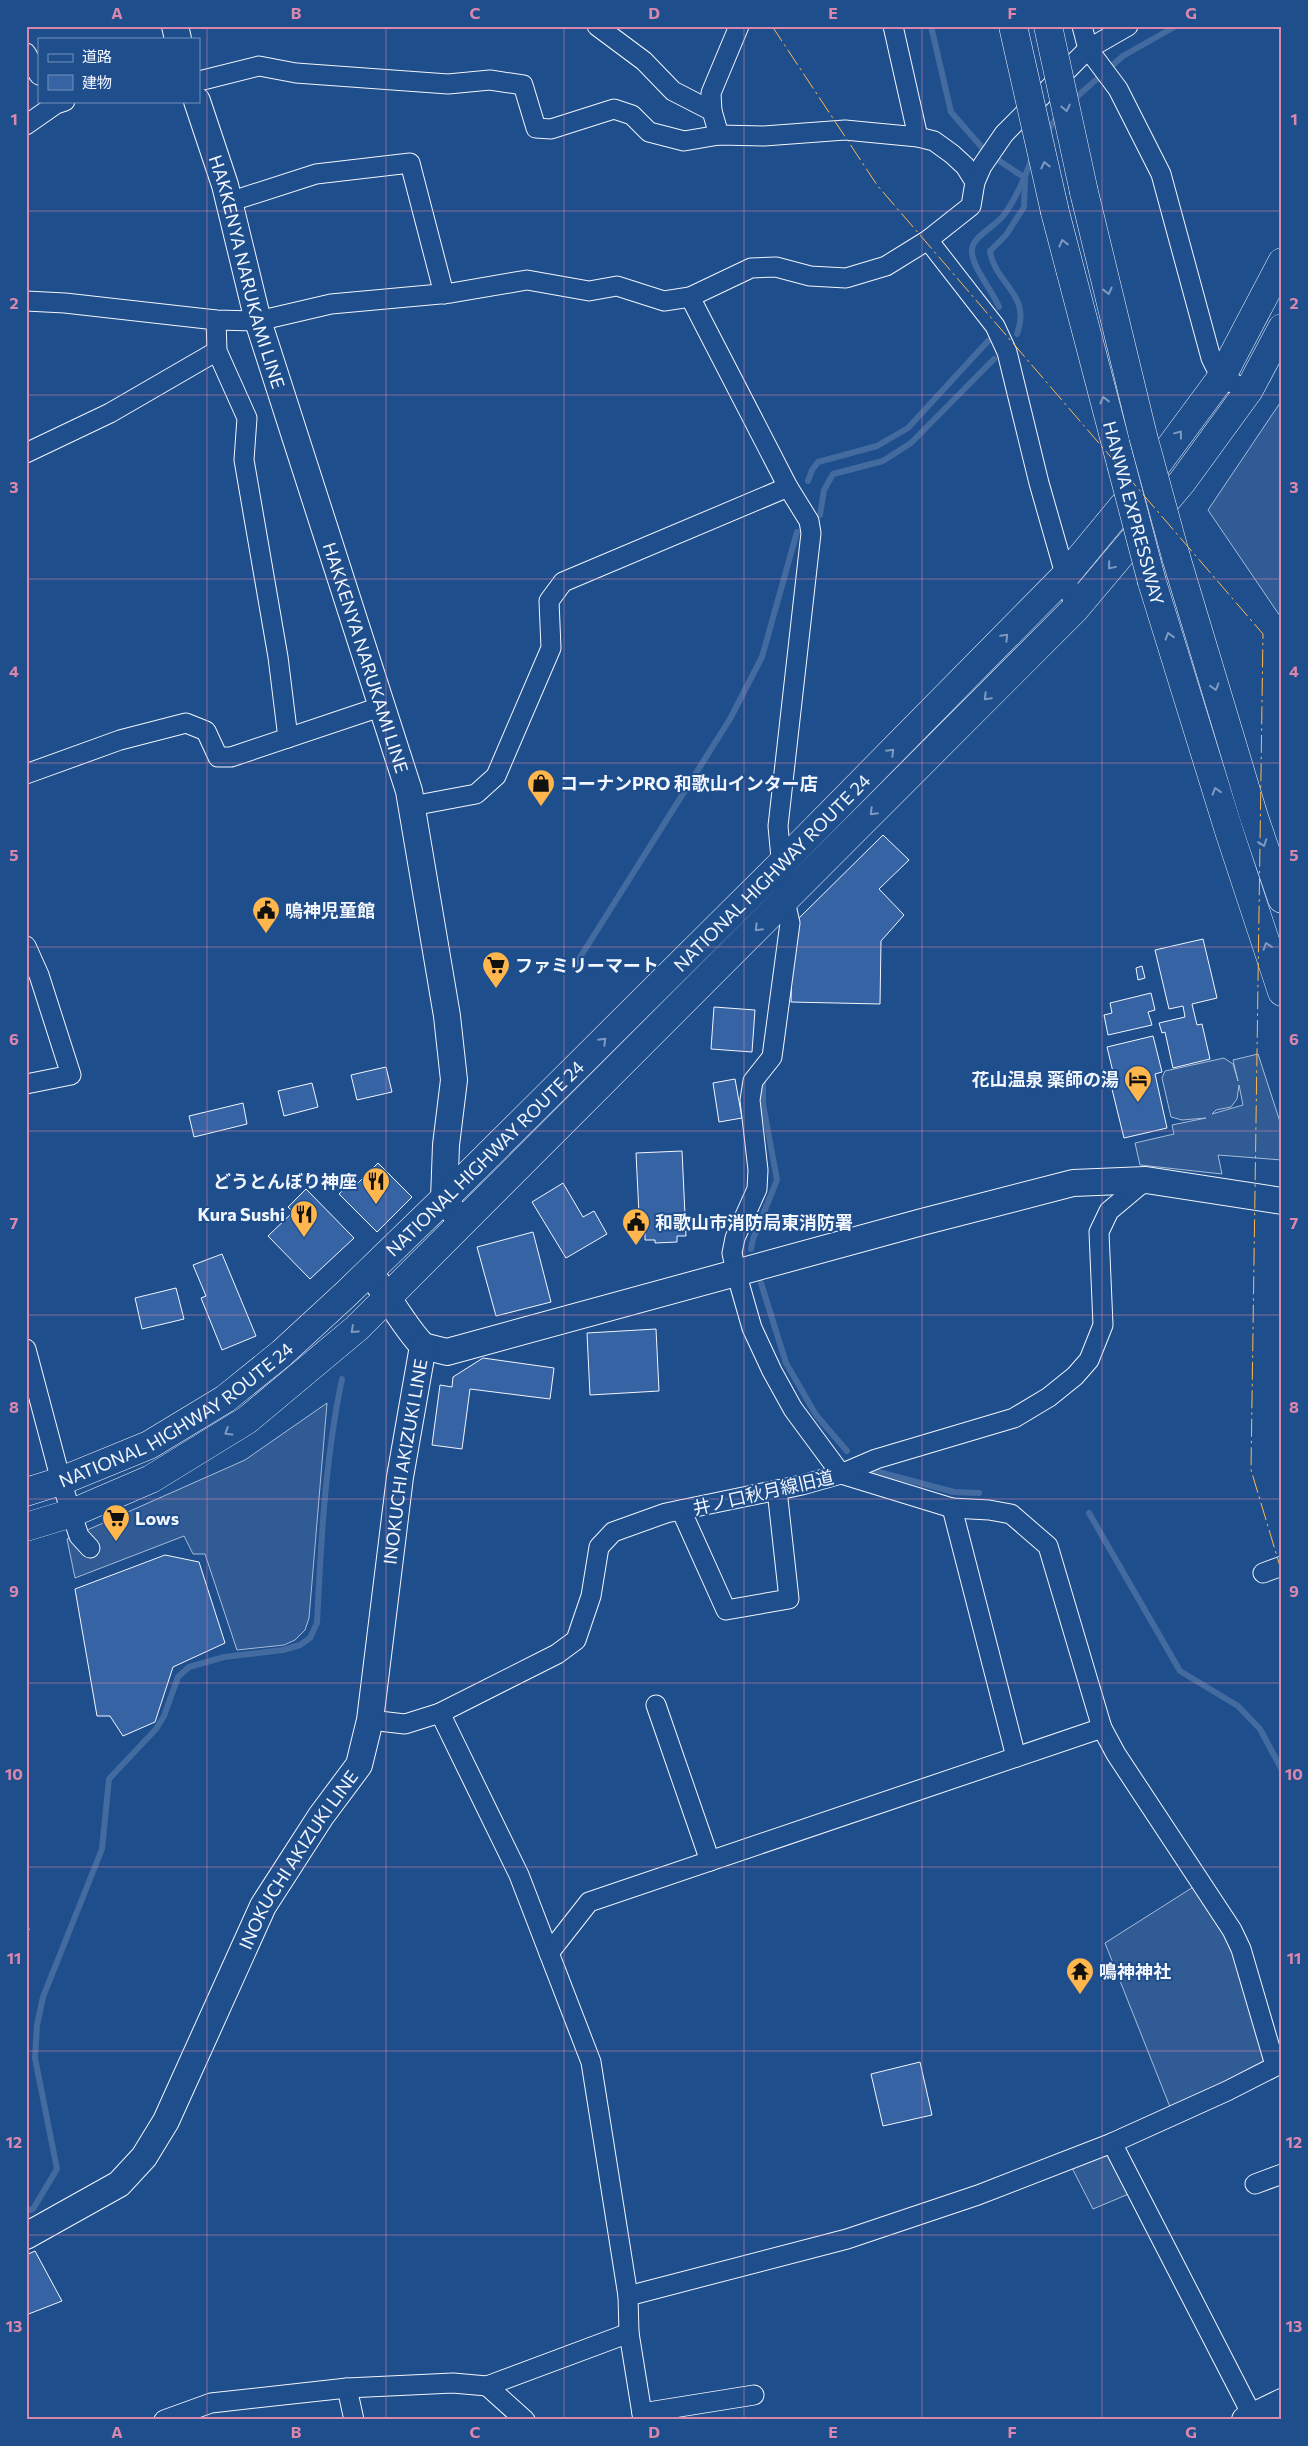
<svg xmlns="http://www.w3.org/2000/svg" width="1308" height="2446" font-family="Commissioner,'Noto Sans JP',sans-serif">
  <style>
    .built { fill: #305b95; stroke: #a8bbd7; fill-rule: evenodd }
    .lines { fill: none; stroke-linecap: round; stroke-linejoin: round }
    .stream { stroke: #446ba0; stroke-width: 6 }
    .building { fill: #3563a3; stroke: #f2f6ff }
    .street-casing { stroke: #f2f6ff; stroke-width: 21 }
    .secondary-casing { stroke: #f2f6ff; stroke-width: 28 }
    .highway-casing { stroke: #f2f6ff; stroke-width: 29 }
    .street { stroke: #1f4e8c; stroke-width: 19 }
    .secondary { stroke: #1f4e8c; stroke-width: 26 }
    .highway { stroke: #1f4e8c; stroke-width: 28 }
    .highway-bridge-casing { stroke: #f2f6ff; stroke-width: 29; stroke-linecap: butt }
    .highway-bridge { stroke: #1f4e8c; stroke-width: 28 }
    .power { stroke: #ffb74d; stroke-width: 1; stroke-dasharray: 18 4 2.5 4; stroke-linecap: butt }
    .oneway { stroke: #7e9ac0 }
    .grid { fill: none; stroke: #da87ad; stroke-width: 1; stroke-opacity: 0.55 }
    .labels { text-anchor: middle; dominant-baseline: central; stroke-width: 4; stroke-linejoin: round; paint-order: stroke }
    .street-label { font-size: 18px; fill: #f2f6ff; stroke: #1f4e8c }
    .poi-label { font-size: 18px; font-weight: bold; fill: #f2f6ff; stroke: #1f4e8c; text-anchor: start }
    .neatline { fill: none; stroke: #da87ad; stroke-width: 2 }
    .grid-label { font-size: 16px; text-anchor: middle; font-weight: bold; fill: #da87ad }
  </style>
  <rect width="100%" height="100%" fill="#1f4e8c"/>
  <g class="built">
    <polygon points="1282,400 1282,619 1208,510"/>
    <path d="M1258,1054l24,74v32l-64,-5 4,19 -82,-9 -5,-22 39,-9 -2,-9 34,-7 -24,2 -11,-3 -9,-39 3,-7 59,-13 9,6 5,17 -5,-21zM1239,1085l4,20 -31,9 4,-4 15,-3 6,-8z"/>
    <polygon points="327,1403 309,1618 305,1630 295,1640 284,1645 237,1650 205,1554 193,1554 184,1536 75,1578 67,1539 245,1460"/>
    <polygon points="1198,1884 1233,1938 1272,2064 1172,2112 1105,1943"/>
    <polygon points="1115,2147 1138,2190 1093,2209 1070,2164"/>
  </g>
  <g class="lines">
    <g class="stream">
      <polyline points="931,26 951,112 985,151 1025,178"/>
      <polyline points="1072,101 1123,56 1176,26"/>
      <polyline points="1046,134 1058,115"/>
      <path d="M999,307c-6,-16 -29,-42 -27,-58 1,-12 23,-23 31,-33 13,-16 22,-39 29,-58"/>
      <path d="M1017,334c15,-41 -22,-49 -27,-83l16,-16 18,-28 1,-28"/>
      <polyline points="808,481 812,470 818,462 877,446 908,428 988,341"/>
      <polyline points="820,515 824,490 833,474 883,461 911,443 994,359"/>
      <polyline points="574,967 730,719 762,657 797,532"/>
      <polyline points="751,1249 753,1239 777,1180 763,1104 763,1082"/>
      <polyline points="761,1283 786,1363 816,1415 847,1451"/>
      <polyline points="875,1471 954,1492 979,1493"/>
      <polyline points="1089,1513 1180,1671 1238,1706 1260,1729 1282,1770"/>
      <path d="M26,2211l7,-2 24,-40 -22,-111 2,-33 6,-28 59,-148 7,-70 47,-50 8,-13 14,-39 11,-10 35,-10 59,-7 17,-5 10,-7 7,-15c4,-82 8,-163 25,-244"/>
    </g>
  </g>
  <g class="building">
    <polygon points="883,835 909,860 879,889 904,915 881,941 880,1004 791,1002 793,924"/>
    <polygon points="1203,939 1217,998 1192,1004 1197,1025 1202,1024 1210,1059 1173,1068 1165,1032 1162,1033 1159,1023 1185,1017 1183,1006 1169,1009 1155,950"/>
    <polygon points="1142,966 1145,978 1138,980 1136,968"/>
    <polygon points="1151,993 1155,1010 1148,1012 1152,1025 1108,1035 1104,1015 1112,1013 1110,1003"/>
    <polygon points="714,1007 755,1010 752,1052 711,1049"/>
    <polygon points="1153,1036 1162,1072 1155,1074 1167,1128 1124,1138 1109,1077 1114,1076 1107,1047"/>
    <polygon points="386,1067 392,1092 357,1100 351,1075"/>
    <polygon points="735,1079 742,1118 719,1122 713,1083"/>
    <polygon points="312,1083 318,1107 284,1116 278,1091"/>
    <polygon points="243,1103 247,1124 194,1137 189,1116"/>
    <polygon points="682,1151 686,1236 677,1236 677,1242 655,1243 655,1240 645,1240 645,1233 640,1234 636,1153"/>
    <polygon points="378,1163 412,1197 377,1232 339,1194 352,1181 356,1185"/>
    <polygon points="563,1183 583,1217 594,1211 607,1234 566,1258 532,1202"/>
    <polygon points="306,1189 354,1238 310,1279 268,1236 293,1212 288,1207"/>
    <polygon points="533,1232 551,1302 496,1316 477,1247"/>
    <polygon points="222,1254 256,1336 222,1350 201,1298 206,1296 193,1265"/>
    <polygon points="176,1288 184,1319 142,1329 135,1298"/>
    <polygon points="656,1329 659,1391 590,1395 587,1333"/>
    <polygon points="483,1358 554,1368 550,1399 470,1389 462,1449 432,1445 440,1385 452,1387 453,1377"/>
    <polygon points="165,1555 199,1562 225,1643 173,1667 155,1722 123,1736 110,1716 97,1716 75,1589"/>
    <polygon points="26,1913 29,1930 26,1930"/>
    <polygon points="920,2062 932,2115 883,2126 871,2074"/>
    <polygon points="35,2251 62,2301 26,2315 26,2255"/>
  </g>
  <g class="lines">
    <g class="street-casing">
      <g id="street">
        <polyline points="597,26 644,61 673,91 712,111 719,135"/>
        <polyline points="893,26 918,137"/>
        <polyline points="1082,26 1088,49 1118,89 1161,174 1211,358 1221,378 1249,390"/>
        <polyline points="26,53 39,75"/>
        <polyline points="199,81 259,66 296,73 448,84 490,80 523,85 536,128 551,129 614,109 632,115 649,132 684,141 719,135 764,136 845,130 918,137 934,141 952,154 965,166 975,182"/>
        <polyline points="712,111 711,93 739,26"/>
        <polyline points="26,125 56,104 65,101"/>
        <polyline points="229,202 316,174 410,163 444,294"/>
        <polyline points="928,240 995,326 1007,352 1039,483 1075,609"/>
        <polyline points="690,297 788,487 809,521 811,533 778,826 785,901 790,923 772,1057 753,1081 750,1100 758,1170 757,1189 735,1238 732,1253 736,1272 752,1328 772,1371 793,1409 841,1474 952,1508 989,1510 1011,1514 1048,1546 1102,1728 1116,1754 1232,1930 1241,1949 1275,2065"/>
        <polyline points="26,301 65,303 216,320 258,321 331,304 451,293 527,280 589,291 617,286 664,301 690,297 751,268 776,267 810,276 846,278 886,266 928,240 971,206 975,182 982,166 1004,134 1088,49 1128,26"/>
        <polyline points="216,320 217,351 247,418 244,460 278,657 288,738"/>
        <polyline points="26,453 110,413 217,351"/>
        <polyline points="26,774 120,740 186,723 206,731 218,757 231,757 380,707"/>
        <polyline points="412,806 476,794 496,776 551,648 549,601 563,582 788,487"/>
        <polyline points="26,946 39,975 71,1075 26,1084"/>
        <polyline points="26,1349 61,1481 79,1536 90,1548"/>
        <polyline points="952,1508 1016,1757"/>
        <polyline points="681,1510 726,1610 789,1599 777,1490"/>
        <polyline points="1263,1573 1282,1566"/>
        <polyline points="656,1705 710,1861"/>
        <polyline points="440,1713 519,1875 591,2062 628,2296 629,2333 643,2420"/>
        <polyline points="370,1720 405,1724 440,1713 557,1654 576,1640 591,1596 599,1547 613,1532 666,1513 802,1485 841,1474 876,1459 1014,1418 1049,1397 1075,1376 1089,1360 1103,1325 1099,1232 1109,1211 1146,1180"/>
        <polyline points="549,1953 589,1902 1102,1728"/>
        <polyline points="1112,2143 1252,2415"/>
        <polyline points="1255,2184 1282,2174"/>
        <polyline points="628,2296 847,2239 978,2195 1112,2143 1227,2091 1282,2063"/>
        <polyline points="487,2386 525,2420"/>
        <polyline points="347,2388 354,2420"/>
        <polyline points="642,2413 754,2395"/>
        <polyline points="164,2420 211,2403 347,2388 453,2383 487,2386 629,2333"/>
      </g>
    </g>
    <g class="secondary-casing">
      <g id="secondary">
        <polyline points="175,26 178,39"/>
        <path id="s1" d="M197,101l28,84 33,136 151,470 38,225 7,64 -8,65 -2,54 9,12"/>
        <path d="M369,1272c20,24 33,52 54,74"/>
        <polyline points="423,1346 447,1352 922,1222 1073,1183 1146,1180 1282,1201"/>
        <path id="s2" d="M26,2236l93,-52 25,-27 22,-36 97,-215 58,-90 38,-51 11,-45 30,-243 23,-131"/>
        <polyline points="1245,2420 1282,2402"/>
      </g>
    </g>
    <g class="highway-casing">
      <g id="highway">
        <polyline points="1084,192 1143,436"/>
        <polyline points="1055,212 1121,464"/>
        <polyline points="1176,557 1254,817 1282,899"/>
        <polyline points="1152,582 1229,831 1282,992"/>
        <path id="s3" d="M26,1492l35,-11 88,-36 76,-46 57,-46 64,-59 98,-95 337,-335 285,-289 90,-109 65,-88 61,-116"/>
        <polyline points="26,1527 72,1513 151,1479 247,1420 357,1328 1075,609 1182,482 1249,390 1282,328"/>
      </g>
    </g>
    <use href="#street" class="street"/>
    <use href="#secondary" class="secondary"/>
    <use href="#highway" class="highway"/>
    <g class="highway-bridge-casing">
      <g id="highway-bridge">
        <polyline points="1013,26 1055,212"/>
        <polyline points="1048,26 1084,192"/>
        <polyline points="1143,436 1176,557"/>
        <polyline points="1121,464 1152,582"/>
      </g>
    </g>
    <use href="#highway-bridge" class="highway-bridge"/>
    <polyline class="power" points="772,26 877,185 1263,634 1251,1470 1282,1573"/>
  </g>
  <defs><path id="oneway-chevron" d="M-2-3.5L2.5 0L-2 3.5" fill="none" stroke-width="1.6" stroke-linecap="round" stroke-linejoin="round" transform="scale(1.25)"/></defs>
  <g class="oneway">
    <use href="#oneway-chevron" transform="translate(1066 108) rotate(78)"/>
    <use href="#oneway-chevron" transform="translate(1045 165) rotate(-103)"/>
    <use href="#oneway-chevron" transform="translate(1063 243) rotate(-104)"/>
    <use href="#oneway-chevron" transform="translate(1108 291) rotate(76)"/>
    <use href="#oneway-chevron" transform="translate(1104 400) rotate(-104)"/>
    <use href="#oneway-chevron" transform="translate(1179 434) rotate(-53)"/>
    <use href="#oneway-chevron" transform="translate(1111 566) rotate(130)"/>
    <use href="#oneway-chevron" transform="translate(1169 636) rotate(-107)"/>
    <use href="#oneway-chevron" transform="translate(1005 637) rotate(-45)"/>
    <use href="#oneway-chevron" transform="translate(1215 687) rotate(73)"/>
    <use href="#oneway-chevron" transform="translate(987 697) rotate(135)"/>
    <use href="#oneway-chevron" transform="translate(891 752) rotate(-45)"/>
    <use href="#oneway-chevron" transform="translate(1216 791) rotate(-107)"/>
    <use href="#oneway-chevron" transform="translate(873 812) rotate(135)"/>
    <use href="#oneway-chevron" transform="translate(1263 843) rotate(71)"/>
    <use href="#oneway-chevron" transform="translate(758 928) rotate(135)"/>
    <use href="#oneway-chevron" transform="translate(1267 946) rotate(-108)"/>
    <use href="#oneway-chevron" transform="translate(603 1041) rotate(-45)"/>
    <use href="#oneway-chevron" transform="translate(354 1330) rotate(138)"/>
    <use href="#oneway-chevron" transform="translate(228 1432) rotate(148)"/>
  </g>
  <path class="grid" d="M207,26v2394M386,26v2394M564,26v2394M744,26v2394M922,26v2394M1102,26v2394M26,211h1256M26,395h1256M26,579h1256M26,763h1256M26,947h1256M26,1131h1256M26,1315h1256M26,1499h1256M26,1683h1256M26,1867h1256M26,2051h1256M26,2235h1256"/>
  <defs>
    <g id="shop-pin" transform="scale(1.4375)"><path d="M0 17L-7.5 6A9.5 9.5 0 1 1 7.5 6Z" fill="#ffb74d" stroke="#1f4e8c"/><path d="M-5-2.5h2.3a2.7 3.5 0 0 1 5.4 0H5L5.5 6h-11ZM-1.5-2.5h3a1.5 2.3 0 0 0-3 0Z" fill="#111"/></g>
    <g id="civic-pin" transform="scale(1.4375)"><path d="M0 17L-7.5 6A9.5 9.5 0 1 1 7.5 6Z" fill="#ffb74d" stroke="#1f4e8c"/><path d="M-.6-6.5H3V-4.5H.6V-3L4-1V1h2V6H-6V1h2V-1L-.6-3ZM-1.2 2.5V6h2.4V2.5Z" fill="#111"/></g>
    <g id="supermarket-pin" transform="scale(1.4375)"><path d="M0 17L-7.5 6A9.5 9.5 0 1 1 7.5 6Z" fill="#ffb74d" stroke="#1f4e8c"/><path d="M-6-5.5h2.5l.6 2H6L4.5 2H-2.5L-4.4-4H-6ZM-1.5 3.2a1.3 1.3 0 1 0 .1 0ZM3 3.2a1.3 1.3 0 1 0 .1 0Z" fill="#111"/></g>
    <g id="hotel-pin" transform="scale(1.4375)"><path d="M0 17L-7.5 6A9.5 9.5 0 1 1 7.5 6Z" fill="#ffb74d" stroke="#1f4e8c"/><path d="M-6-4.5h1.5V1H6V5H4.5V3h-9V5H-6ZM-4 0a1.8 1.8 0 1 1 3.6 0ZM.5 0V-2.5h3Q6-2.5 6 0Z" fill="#111"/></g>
    <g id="restaurant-pin" transform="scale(1.4375)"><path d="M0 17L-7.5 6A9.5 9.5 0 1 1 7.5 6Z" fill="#ffb74d" stroke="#1f4e8c"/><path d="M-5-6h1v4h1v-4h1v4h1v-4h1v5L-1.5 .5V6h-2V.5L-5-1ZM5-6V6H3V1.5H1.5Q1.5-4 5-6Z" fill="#111"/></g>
    <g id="temple-pin" transform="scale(1.4375)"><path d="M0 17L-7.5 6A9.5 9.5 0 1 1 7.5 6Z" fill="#ffb74d" stroke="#1f4e8c"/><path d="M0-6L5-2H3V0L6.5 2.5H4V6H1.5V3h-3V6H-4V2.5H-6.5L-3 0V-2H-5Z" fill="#111"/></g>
  </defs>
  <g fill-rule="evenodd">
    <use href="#shop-pin" x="541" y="783"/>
    <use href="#civic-pin" x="266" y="910"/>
    <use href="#supermarket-pin" x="496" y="965"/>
    <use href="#hotel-pin" x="1138" y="1079"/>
    <use href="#restaurant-pin" x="376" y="1181"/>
    <use href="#restaurant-pin" x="304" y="1214"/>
    <use href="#civic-pin" x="636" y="1222"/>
    <use href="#supermarket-pin" x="116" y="1518"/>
    <use href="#temple-pin" x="1080" y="1971"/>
  </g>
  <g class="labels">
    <g class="street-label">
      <text stroke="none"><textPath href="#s1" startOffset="178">HAKKENYA NARUKAMI LINE</textPath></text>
      <text transform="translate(1134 513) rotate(75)">HANWA EXPRESSWAY</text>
      <text stroke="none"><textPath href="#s1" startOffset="582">HAKKENYA NARUKAMI LINE</textPath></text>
      <text stroke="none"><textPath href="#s3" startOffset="980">NATIONAL HIGHWAY ROUTE 24</textPath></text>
      <text stroke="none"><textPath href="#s3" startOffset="575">NATIONAL HIGHWAY ROUTE 24</textPath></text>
      <text stroke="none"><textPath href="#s3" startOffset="170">NATIONAL HIGHWAY ROUTE 24</textPath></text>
      <text stroke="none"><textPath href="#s2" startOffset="899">INOKUCHI AKIZUKI LINE</textPath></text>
      <text transform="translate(763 1492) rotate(-13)">井ノ口秋月線旧道</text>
      <text stroke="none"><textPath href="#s2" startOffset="479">INOKUCHI AKIZUKI LINE</textPath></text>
    </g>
    <g class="poi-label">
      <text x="560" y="783">コーナンPRO 和歌山インター店</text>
      <text x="285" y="910">嗚神児童館</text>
      <text x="515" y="965">ファミリーマート</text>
      <text x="1119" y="1079" text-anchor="end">花山温泉 薬師の湯</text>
      <text x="357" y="1181" text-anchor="end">どうとんぼり神座</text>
      <text x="285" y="1214" text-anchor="end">Kura Sushi</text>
      <text x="655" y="1222">和歌山市消防局東消防署</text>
      <text x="135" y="1518">Lows</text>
      <text x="1099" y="1971">鳴神神社</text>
    </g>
  </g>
  <rect width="1308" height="2446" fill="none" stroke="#1f4e8c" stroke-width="55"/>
  <rect x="38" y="38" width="162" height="65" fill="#1f4e8c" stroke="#7391ba"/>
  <rect x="48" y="54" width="25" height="8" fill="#1f4e8c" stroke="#7391ba"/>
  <text x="82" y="62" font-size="15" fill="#f2f6ff">道路</text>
  <rect x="48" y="75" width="25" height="15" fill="#3563a3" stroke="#7391ba"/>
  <text x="82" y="88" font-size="15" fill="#f2f6ff">建物</text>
  <rect x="28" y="28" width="1252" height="2390" class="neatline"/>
  <g class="grid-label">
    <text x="117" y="19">A</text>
    <text x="296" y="19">B</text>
    <text x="475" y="19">C</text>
    <text x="654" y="19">D</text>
    <text x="833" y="19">E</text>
    <text x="1012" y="19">F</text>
    <text x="1191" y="19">G</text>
    <text x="14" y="125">1</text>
    <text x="1294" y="125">1</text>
    <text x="14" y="309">2</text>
    <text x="1294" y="309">2</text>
    <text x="14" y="493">3</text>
    <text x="1294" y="493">3</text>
    <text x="14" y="677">4</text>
    <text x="1294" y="677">4</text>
    <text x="14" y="861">5</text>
    <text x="1294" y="861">5</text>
    <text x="14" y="1045">6</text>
    <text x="1294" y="1045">6</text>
    <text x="14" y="1229">7</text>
    <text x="1294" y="1229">7</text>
    <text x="14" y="1413">8</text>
    <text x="1294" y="1413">8</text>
    <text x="14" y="1597">9</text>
    <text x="1294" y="1597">9</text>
    <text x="14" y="1780">10</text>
    <text x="1294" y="1780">10</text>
    <text x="14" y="1964">11</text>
    <text x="1294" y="1964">11</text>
    <text x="14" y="2148">12</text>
    <text x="1294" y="2148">12</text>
    <text x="14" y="2332">13</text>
    <text x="1294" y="2332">13</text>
    <text x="117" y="2438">A</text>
    <text x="296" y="2438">B</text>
    <text x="475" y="2438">C</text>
    <text x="654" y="2438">D</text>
    <text x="833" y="2438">E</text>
    <text x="1012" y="2438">F</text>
    <text x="1191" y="2438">G</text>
  </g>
</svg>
